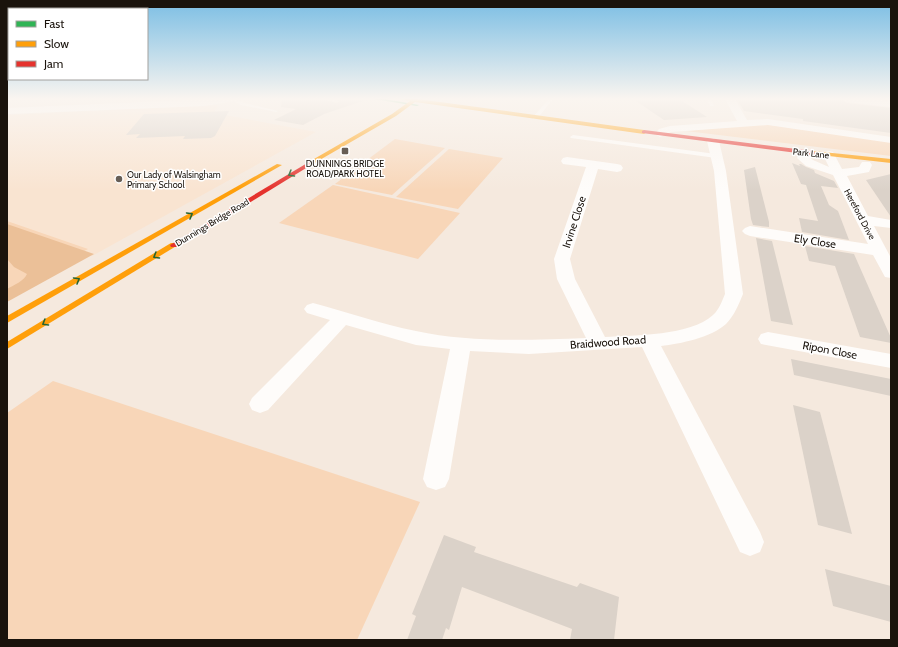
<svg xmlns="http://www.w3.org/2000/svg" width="898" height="647" font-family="Cabin,sans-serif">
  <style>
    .built { fill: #f9e4d1 }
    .green { fill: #f8d6b8 }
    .forest { fill: #ebc098 }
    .building { fill: #dbd2c9 }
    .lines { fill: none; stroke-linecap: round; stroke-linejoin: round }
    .lane { fill: #fefcfa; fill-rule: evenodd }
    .street { fill: #fefcfa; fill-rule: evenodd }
    .fast { fill: #30b455; fill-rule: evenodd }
    .slow { fill: #ff9f0a; fill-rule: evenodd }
    .jam { fill: #e5322d; fill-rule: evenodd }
    .oneway { stroke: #256430 }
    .poi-dot { fill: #675e56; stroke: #fff; stroke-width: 1.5 }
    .labels { text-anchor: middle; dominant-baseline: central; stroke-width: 3; stroke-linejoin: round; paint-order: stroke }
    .far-street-label { font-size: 9px; fill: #1a130c; stroke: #fff }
    .far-poi-label { font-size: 9px; fill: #1a130c; stroke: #fff }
    .street-label { font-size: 11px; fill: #1a130c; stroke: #fff }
  </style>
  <rect width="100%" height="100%" fill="#f5e9de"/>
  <polygon class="built" points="218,105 214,113 316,132 92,256 7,226 7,115"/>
  <g class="green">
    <polygon points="751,125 771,125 891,142 891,156 686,131"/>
    <polygon points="395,139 445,148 392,195 335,184"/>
    <polygon points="449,149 503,158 458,209 396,197"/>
    <polygon points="333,185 460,213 418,259 279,223"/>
    <polygon points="7,221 88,249 7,293"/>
    <polygon points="53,381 420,502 357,640 7,640 7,413"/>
  </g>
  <path class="forest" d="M7,224l87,30 -87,48v-13c7,-4 17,-8 20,-15l-13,-7 -7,-8z"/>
  <g class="building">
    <polygon points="282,99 319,99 337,103 340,101 337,99 362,99 363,101 324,114 303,125 274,120 296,109 281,107"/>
    <polygon points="633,99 679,99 707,117 664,120"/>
    <polygon points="737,99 841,99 847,103 891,108 891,133 803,121 803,119 744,111"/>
    <polygon points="229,111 215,136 211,138 183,139 185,136 136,138 140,134 126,135 144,114"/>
    <polygon points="792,163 800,166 799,164 801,164 806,167 814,170 815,173 834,181 838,188 821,186 829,205 838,211 849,240 802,232 799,218 818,221 806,185 801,184"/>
    <polygon points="755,167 769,222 769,227 753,225 751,219 744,170"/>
    <polygon points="891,174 891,217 866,180"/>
    <polygon points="756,238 772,241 793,325 771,321"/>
    <polygon points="805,246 854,254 891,338 891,343 860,337 835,266 809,261"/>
    <polygon points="791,359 891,379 891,396 794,375"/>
    <polygon points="793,405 820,412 852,534 818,525"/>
    <polygon points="444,535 476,547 474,552 577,587 580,583 619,597 614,640 570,640 572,629 462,587 449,630 446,628 442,640 407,640 416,616 412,614"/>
    <polygon points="825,569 891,586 891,622 833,606"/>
  </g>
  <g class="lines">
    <g class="lane">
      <polygon points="230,99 236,99 245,103 278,111 276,112 241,105"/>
      <polygon points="320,99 332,99 339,101 337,102"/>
      <polygon points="549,99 553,99 537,119 533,119 533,117"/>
      <polygon points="707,99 711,99 714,106 710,106"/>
      <polygon points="573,135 716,154 719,156 716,158 571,138 570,137"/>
    </g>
    <g class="street">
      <polygon points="211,99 235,99 230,102 204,106 7,114 7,108"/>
      <polygon points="725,99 735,99 747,120 768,119 891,137 891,143 768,125 671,132 660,137 655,134 659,129 670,126 737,121"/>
      <polygon points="842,99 872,99 891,101 891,107 847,102"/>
      <path d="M713,138l6,3 7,30 17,123c-4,10 -9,22 -17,30 -14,13 -46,20 -65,22l99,186 4,10 -4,10 -10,4 -10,-4 -98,-205 -113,7 -59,-3 -21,128 -4,8 -9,3 -9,-3 -4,-8 27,-130 -34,-4 -70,-20 -78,85 -8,3 -8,-3 -3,-6 3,-6 78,-78 -23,-7 -3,-4 3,-4 6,-2c34,9 68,21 103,28 55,12 114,9 170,7l-29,-59 -3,-20 32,-92 -23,-3 -2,-3 2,-3 4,-1 50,7 4,1 2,3 -2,3 -4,1 -19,-3 -28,90 5,20 30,58c30,-2 85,-1 108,-22 6,-5 9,-14 12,-21l-11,-123 -7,-30z"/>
      <polygon points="829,151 833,152 842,169 859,167 862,162 870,162 872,165 869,172 847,176 868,216 891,220 891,228 874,226 891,258 891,278 885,277 873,255 750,236 745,234 742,231 745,228 750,226 868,244 833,175 806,166 797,158 799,155 807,155 813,160 829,167 823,155 825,152"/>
      <polygon points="768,332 891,354 891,368 761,344 758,339 761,334"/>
    </g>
    <polygon class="fast" points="374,99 385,99 419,105 417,106"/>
    <g class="slow">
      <polygon points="401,99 418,99 644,130 647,132 644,134 415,102 396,116 311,165 307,165 307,163 392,114 410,101"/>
      <polygon points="813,151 891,159 891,163 811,154 811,152"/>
      <polygon points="277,164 282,165 7,323 7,316"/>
      <polygon points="171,243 177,243 178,245 7,349 7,342"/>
    </g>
    <g class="jam">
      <polygon points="644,130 813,151 816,153 813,155 642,133 642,131"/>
      <polygon points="309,162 311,163 311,165 177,247 171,247 170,245"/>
    </g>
  </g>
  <defs><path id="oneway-chevron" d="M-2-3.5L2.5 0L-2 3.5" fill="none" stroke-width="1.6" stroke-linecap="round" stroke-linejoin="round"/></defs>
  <g class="oneway">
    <use href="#oneway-chevron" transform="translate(291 174) rotate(149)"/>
    <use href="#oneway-chevron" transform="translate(190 215) rotate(-30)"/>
    <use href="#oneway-chevron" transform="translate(156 256) rotate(149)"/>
    <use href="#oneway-chevron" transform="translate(77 280) rotate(-30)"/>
    <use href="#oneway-chevron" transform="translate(45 323) rotate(149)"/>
  </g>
  <linearGradient id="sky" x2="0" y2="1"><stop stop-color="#7bbee4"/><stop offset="0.52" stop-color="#faf5f0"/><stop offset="1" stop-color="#faf5f0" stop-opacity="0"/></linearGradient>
  <rect width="898" height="190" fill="url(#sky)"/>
  <g class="poi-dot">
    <rect x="341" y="147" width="8" height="8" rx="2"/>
    <circle cx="119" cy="179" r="4"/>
  </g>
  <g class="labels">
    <g class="far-street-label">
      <text transform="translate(811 153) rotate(6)">Park Lane</text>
      <text transform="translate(860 214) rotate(62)">Hereford Drive</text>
      <text transform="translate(212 222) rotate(-31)">Dunnings Bridge Road</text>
    </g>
    <g class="far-poi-label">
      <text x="345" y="163">DUNNINGS BRIDGE<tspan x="345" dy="10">ROAD/PARK HOTEL</tspan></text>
      <text x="127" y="174" text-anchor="start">Our Lady of Walsingham<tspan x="127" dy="10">Primary School</tspan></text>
    </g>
    <g class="street-label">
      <text transform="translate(574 222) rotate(-72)">Irvine Close</text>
      <text transform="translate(815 241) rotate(9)">Ely Close</text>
      <text transform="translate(608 342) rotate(-4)">Braidwood Road</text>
      <text transform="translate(830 350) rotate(11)">Ripon Close</text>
    </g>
  </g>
  <rect width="898" height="647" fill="none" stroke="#1a130c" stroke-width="16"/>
  <rect x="8" y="8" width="140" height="72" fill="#ffffff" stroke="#a3a19e"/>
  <rect x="16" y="21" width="20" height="6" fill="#30b455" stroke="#a3a19e"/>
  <text x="44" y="28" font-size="12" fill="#1a130c">Fast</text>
  <rect x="16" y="41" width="20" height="6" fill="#ff9f0a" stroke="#a3a19e"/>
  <text x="44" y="48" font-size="12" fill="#1a130c">Slow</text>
  <rect x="16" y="61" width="20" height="6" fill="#e5322d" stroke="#a3a19e"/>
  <text x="44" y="68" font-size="12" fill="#1a130c">Jam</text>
</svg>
